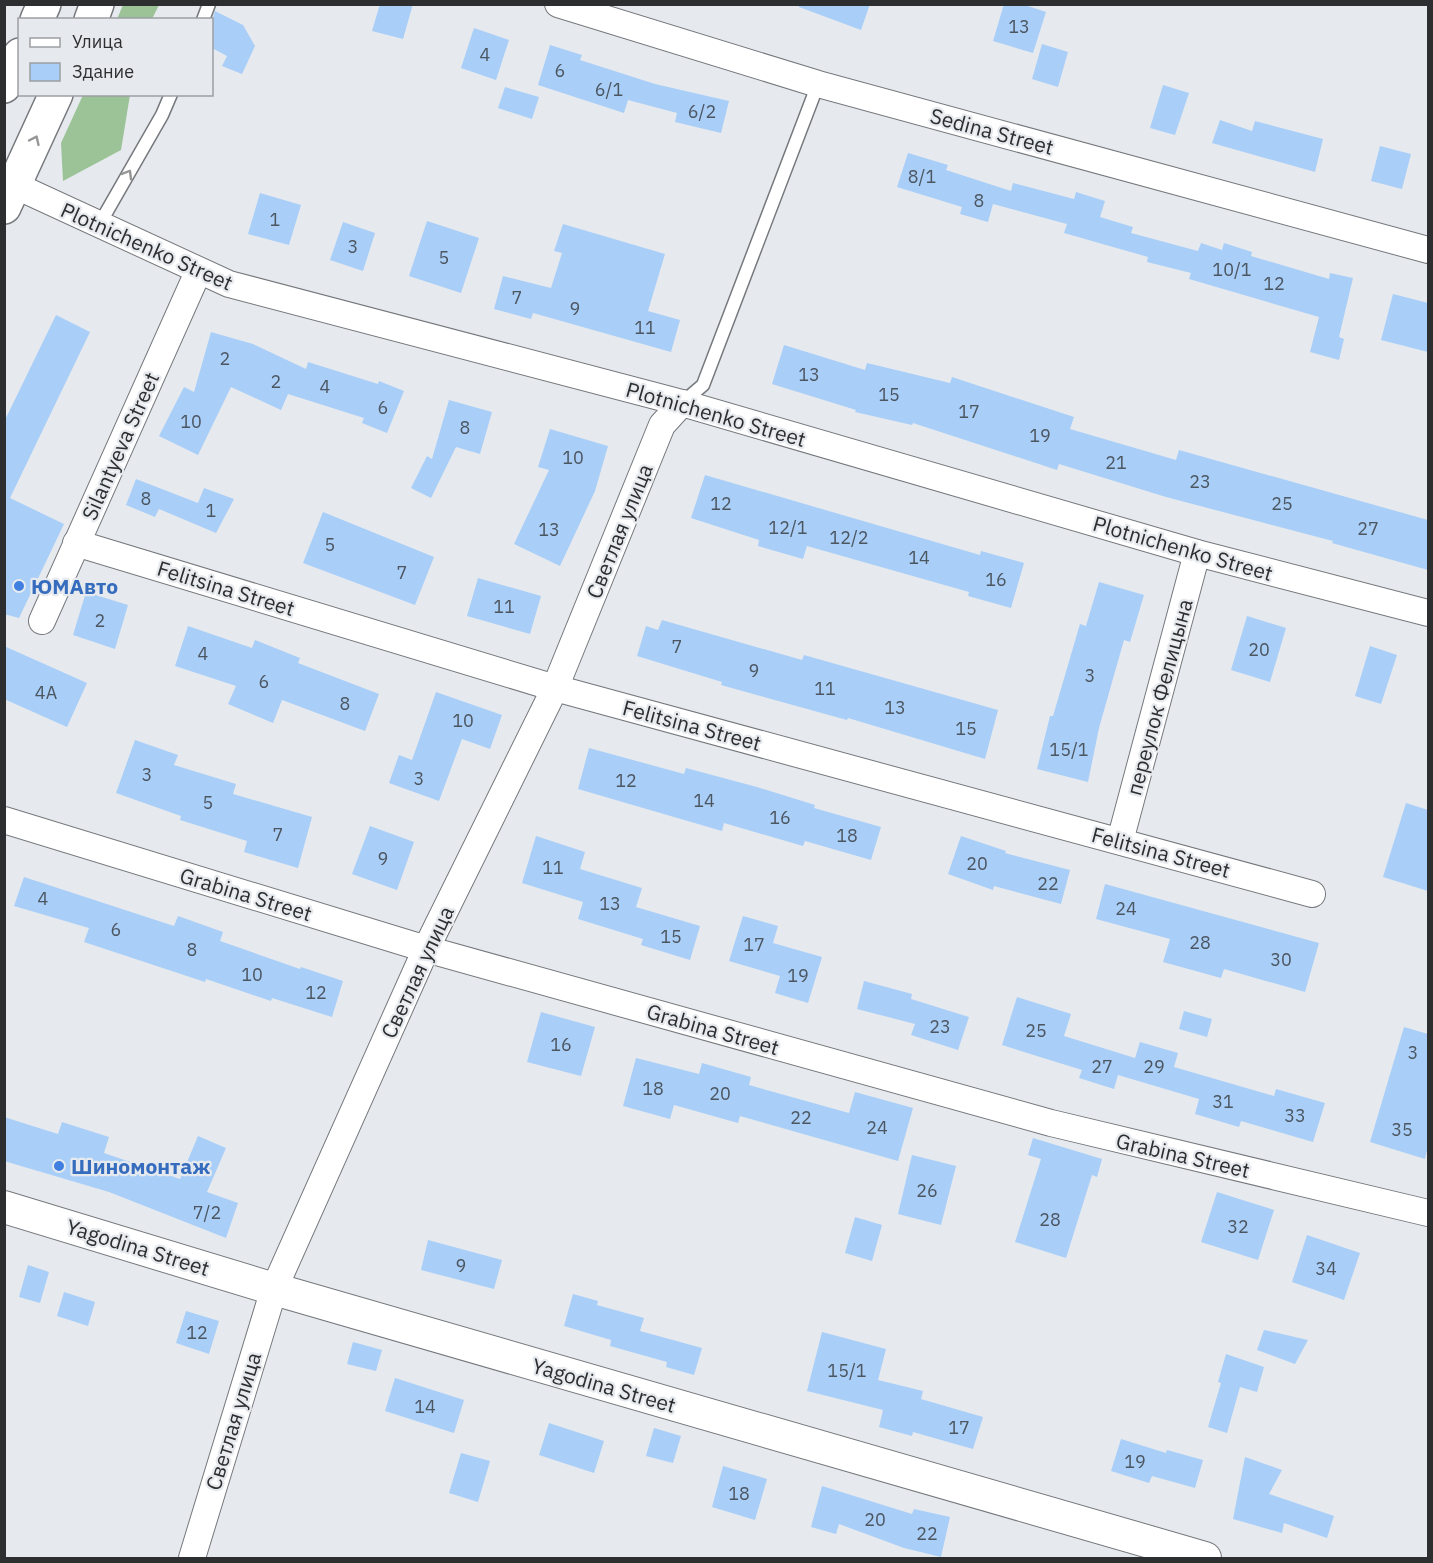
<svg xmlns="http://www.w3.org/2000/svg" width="1433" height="1563" font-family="'IBM Plex Sans',sans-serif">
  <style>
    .green { fill: #9bc397 }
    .building { fill: #a9cef8 }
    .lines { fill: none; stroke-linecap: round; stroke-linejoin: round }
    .service-casing { stroke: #75787c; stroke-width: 15 }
    .minor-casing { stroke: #75787c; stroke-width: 28 }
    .tertiary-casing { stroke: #75787c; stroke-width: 34 }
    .trunk-casing { stroke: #75787c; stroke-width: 36 }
    .service { stroke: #fff; stroke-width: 12 }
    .minor { stroke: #fff; stroke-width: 26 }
    .tertiary { stroke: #fff; stroke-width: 32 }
    .trunk { stroke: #fff; stroke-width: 33 }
    .oneway { stroke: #969697 }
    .shop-dot { fill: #3f7fe0; stroke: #e6eaee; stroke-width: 2 }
    .labels { text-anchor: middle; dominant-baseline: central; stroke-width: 4.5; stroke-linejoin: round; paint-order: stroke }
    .number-label { font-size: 18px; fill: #4c5661 }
    .street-label { font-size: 21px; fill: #2d2e2f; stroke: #e6eaee }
    .shop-label { font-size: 21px; font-weight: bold; fill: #366cbe; stroke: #e6eaee; text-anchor: start }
  </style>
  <rect width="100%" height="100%" fill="#e6eaee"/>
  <g class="green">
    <polygon points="123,5 123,4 159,5 152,19 117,19"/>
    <polygon points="83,95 130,95 121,150 63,181 61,143"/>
  </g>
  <g class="building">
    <polygon points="380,4 413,4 403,39 372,31"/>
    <polygon points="799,4 870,4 861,30 799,7"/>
    <polygon points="1004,4 1022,4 1046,12 1033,53 993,41"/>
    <polygon points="215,11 243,25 255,46 242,74 222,66 227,56 212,48 212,21"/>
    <polygon points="474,28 509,40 496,80 461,68"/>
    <polygon points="1042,44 1068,52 1058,87 1032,79"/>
    <polygon points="550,45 582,55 580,60 655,84 729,101 721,133 675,122 677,113 628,100 624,113 538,85"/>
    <polygon points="1163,85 1189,93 1175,135 1150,128"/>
    <polygon points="505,87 539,97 532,119 498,108"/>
    <polygon points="1220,120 1252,131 1255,121 1323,139 1315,172 1212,143"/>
    <polygon points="1380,146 1411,154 1402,189 1371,181"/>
    <polygon points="908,153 948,165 946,170 1011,191 1013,183 1074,199 1076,192 1105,201 1100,217 1133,227 1131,233 1198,251 1201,243 1222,250 1224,243 1252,252 1251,256 1329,279 1330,273 1353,278 1339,337 1344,339 1339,360 1310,352 1319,317 1189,279 1191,273 1147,262 1148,257 1064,233 1067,224 993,204 988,222 960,214 962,207 897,187"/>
    <polygon points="260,193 301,205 289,245 248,234"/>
    <polygon points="427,221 479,238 461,293 409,276"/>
    <polygon points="343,222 375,233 363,271 330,260"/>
    <polygon points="563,224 665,254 648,311 680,320 671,352 533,313 531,319 494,309 503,276 551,288 562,253 554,251"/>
    <polygon points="1393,294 1428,303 1428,352 1381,340"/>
    <polygon points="56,315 90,332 10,498 64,524 19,618 4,614 4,422"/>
    <polygon points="211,332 253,344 306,369 308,362 378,384 379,381 404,391 387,433 362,423 364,418 288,394 281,410 231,387 198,455 159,436 184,387 194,392"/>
    <polygon points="784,345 865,370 867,363 950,383 952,377 1074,417 1070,429 1176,460 1179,450 1428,520 1428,570 1332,543 1333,541 1166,497 1059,464 1057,470 913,423 912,425 855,412 856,410 772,384"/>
    <polygon points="449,400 492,412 480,454 456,447 431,498 411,488 427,456 432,459"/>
    <polygon points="550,429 608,446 595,491 560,566 514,544 549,470 538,467"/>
    <polygon points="705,475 980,555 981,551 1024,563 1011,608 968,596 969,592 807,546 803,559 758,546 759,540 691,518"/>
    <polygon points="136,479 198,503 204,488 234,499 216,533 159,509 155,517 126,505"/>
    <polygon points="323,512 434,557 415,605 303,563"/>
    <polygon points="478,578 541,596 530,634 467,616"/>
    <polygon points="1099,582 1144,595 1130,642 1124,640 1099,728 1088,782 1037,769 1050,716 1053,716 1080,624 1086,626"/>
    <polygon points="86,592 128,605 115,649 73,635"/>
    <polygon points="1247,616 1286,628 1270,682 1231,670"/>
    <polygon points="662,620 802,660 804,655 998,710 985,759 848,718 847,720 721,685 722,682 637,656 646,626 658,630"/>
    <polygon points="188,626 252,648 255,640 300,658 298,663 379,694 365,731 282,700 273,723 228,704 236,686 175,666"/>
    <polygon points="4,646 87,683 67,727 4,699"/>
    <polygon points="1370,646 1397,655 1381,704 1355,696"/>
    <polygon points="436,692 502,715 490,749 462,739 439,801 389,783 399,755 412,760"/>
    <polygon points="135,740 178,755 174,765 236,784 233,794 312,817 298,868 244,852 247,841 180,820 181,816 116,793"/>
    <polygon points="589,748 684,774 686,768 757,787 815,805 814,808 881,827 871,860 805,841 803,846 724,823 722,831 578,789"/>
    <polygon points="1406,803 1428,810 1428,891 1383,877"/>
    <polygon points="370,826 414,842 397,890 352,874"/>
    <polygon points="536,836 585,852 580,869 642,888 636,907 700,926 690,960 641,945 643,939 578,919 583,902 522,883"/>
    <polygon points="961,836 1006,851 1005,853 1070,870 1061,904 994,886 993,890 948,874"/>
    <polygon points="24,877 174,926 178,916 223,932 220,941 300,969 301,967 343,981 332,1017 272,998 271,1001 206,979 205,982 84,942 89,928 14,906"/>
    <polygon points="1105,884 1319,943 1305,992 1224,969 1221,978 1163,962 1170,939 1096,919"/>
    <polygon points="743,916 778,926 773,943 822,957 808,1003 775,993 780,976 729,961"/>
    <polygon points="864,981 912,994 911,999 969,1017 958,1050 911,1035 915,1024 857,1009"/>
    <polygon points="1017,997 1071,1014 1064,1036 1135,1058 1140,1042 1178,1053 1174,1067 1274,1096 1276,1089 1325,1103 1313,1142 1241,1121 1239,1127 1195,1114 1199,1099 1118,1075 1114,1089 1079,1078 1082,1070 1002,1045"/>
    <polygon points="1184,1011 1212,1019 1207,1037 1179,1029"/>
    <polygon points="541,1012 595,1027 581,1076 527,1062"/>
    <polygon points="1404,1027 1428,1034 1428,1146 1425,1159 1370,1142"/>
    <polygon points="636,1058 699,1074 702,1063 751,1077 749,1085 849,1113 855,1092 913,1108 898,1161 740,1116 738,1123 674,1105 670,1119 623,1106"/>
    <polygon points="4,1117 58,1134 62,1122 109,1137 104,1153 180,1179 198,1136 226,1148 207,1192 238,1203 226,1238 109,1192 4,1161"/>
    <polygon points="1033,1138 1102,1159 1097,1177 1092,1175 1066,1258 1015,1242 1041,1159 1028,1155"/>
    <polygon points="912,1155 956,1166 941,1225 898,1214"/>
    <polygon points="1217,1192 1274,1210 1258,1260 1201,1242"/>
    <polygon points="855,1217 882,1225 872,1261 845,1253"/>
    <polygon points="1307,1235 1360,1253 1344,1300 1292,1282"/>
    <polygon points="428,1240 502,1260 494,1289 421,1270"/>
    <polygon points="28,1265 49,1272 40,1303 19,1297"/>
    <polygon points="64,1292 95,1302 88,1326 57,1316"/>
    <polygon points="573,1294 598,1301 597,1305 644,1318 640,1331 702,1348 694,1375 666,1367 667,1362 610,1346 611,1340 564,1326"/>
    <polygon points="186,1311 219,1321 209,1354 176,1343"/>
    <polygon points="1264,1330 1308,1340 1295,1364 1257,1350"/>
    <polygon points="822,1332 886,1349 878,1380 923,1391 921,1399 983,1417 973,1449 913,1432 912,1436 879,1427 883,1410 807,1391"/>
    <polygon points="353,1342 382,1350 376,1371 347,1364"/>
    <polygon points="1226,1354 1264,1367 1257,1392 1240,1387 1227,1433 1208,1427 1221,1383 1218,1382"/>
    <polygon points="395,1378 464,1400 454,1433 385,1411"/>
    <polygon points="549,1423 604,1441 594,1473 539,1455"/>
    <polygon points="654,1428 681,1436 673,1463 646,1456"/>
    <polygon points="1121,1439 1166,1453 1167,1450 1203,1460 1195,1488 1152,1476 1149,1483 1111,1471"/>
    <polygon points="461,1453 490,1461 478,1502 449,1493"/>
    <polygon points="1245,1457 1282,1470 1269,1494 1334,1516 1327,1538 1284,1523 1282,1533 1233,1519"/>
    <polygon points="723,1466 767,1479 755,1520 712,1507"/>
    <polygon points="822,1486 912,1514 914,1509 950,1517 941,1557 904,1548 839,1524 836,1534 811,1527"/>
  </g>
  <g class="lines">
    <g class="service-casing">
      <g id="service">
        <polyline points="203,20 209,4"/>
        <polyline points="99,225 162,115 171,94"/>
        <polyline points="682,403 703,385 818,84"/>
      </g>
    </g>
    <g class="minor-casing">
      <g id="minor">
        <polyline points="558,4 818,84 1428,250"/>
        <polyline points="14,185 229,284 682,403 1197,553 1428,613"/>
        <polyline points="76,543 555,688 1312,894"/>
        <polyline points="42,621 198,272"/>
        <polyline points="4,820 426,949 1051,1123 1428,1213"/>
        <polyline points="1120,841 1197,553"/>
        <polyline points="192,1558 274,1289 426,949 555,688 662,425 682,403"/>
      </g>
    </g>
    <g class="tertiary-casing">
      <polyline id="tertiary" points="4,1207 274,1289 1205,1558"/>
    </g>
    <g class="trunk-casing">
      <g id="trunk">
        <polyline points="37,20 44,4"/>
        <polyline points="91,20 97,4"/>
        <polyline points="4,86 20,55"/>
        <polyline points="4,207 56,94"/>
      </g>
    </g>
    <use href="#service" class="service"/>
    <use href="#minor" class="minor"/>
    <use href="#tertiary" class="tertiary"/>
    <use href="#trunk" class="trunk"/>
  </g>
  <defs><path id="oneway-chevron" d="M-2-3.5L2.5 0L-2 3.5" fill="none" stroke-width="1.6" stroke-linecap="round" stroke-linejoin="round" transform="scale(1.5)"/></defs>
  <g class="oneway">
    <use href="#oneway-chevron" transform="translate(35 140) rotate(-65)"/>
    <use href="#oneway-chevron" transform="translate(128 174) rotate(-60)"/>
  </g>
  <g class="shop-dot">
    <circle cx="19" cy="586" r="6"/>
    <circle cx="59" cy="1166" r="6"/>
  </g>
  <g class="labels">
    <g class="number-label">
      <text x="1019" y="26">13</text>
      <text x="485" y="54">4</text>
      <text x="560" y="70">6</text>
      <text x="609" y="89">6/1</text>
      <text x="702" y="111">6/2</text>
      <text x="922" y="176">8/1</text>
      <text x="979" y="200">8</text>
      <text x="275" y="219">1</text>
      <text x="353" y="246">3</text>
      <text x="444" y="257">5</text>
      <text x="1232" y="269">10/1</text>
      <text x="1274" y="283">12</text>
      <text x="517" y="297">7</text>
      <text x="575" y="308">9</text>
      <text x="645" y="327">11</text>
      <text x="225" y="358">2</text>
      <text x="809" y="374">13</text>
      <text x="276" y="381">2</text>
      <text x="325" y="386">4</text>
      <text x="889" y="394">15</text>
      <text x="383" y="407">6</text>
      <text x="969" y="411">17</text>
      <text x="191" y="421">10</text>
      <text x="465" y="427">8</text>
      <text x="1040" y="435">19</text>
      <text x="573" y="457">10</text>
      <text x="1116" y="462">21</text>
      <text x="1200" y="481">23</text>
      <text x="146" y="498">8</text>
      <text x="721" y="503">12</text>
      <text x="1282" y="503">25</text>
      <text x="211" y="510">1</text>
      <text x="788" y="527">12/1</text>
      <text x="1368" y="528">27</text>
      <text x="549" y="529">13</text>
      <text x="849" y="537">12/2</text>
      <text x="330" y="544">5</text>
      <text x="919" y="557">14</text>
      <text x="402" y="572">7</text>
      <text x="996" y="579">16</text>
      <text x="504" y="606">11</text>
      <text x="100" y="620">2</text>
      <text x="677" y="646">7</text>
      <text x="1259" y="649">20</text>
      <text x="203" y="653">4</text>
      <text x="754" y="670">9</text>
      <text x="1090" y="675">3</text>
      <text x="264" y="681">6</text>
      <text x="825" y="688">11</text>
      <text x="46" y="692">4А</text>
      <text x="345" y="703">8</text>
      <text x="895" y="707">13</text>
      <text x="463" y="720">10</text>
      <text x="966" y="728">15</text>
      <text x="1069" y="749">15/1</text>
      <text x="147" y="774">3</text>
      <text x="419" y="778">3</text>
      <text x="626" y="780">12</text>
      <text x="704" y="800">14</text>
      <text x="208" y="802">5</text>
      <text x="780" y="817">16</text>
      <text x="278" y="834">7</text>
      <text x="847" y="835">18</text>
      <text x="383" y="858">9</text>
      <text x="977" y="863">20</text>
      <text x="553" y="867">11</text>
      <text x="1048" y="883">22</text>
      <text x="43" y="898">4</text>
      <text x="610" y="903">13</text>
      <text x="1126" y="908">24</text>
      <text x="116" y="929">6</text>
      <text x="671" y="936">15</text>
      <text x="1200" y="942">28</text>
      <text x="754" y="944">17</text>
      <text x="192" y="949">8</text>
      <text x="1281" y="959">30</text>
      <text x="252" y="974">10</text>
      <text x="798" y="975">19</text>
      <text x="316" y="992">12</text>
      <text x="940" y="1026">23</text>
      <text x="1036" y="1030">25</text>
      <text x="561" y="1044">16</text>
      <text x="1413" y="1052">3</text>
      <text x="1102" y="1066">27</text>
      <text x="1154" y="1066">29</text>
      <text x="653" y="1088">18</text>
      <text x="720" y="1093">20</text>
      <text x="1223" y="1101">31</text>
      <text x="1295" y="1115">33</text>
      <text x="801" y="1117">22</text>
      <text x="877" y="1127">24</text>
      <text x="1402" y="1129">35</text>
      <text x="927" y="1190">26</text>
      <text x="207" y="1212">7/2</text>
      <text x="1050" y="1219">28</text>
      <text x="1238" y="1226">32</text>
      <text x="461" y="1265">9</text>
      <text x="1326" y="1268">34</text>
      <text x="197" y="1332">12</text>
      <text x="847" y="1370">15/1</text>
      <text x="425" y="1406">14</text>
      <text x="959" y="1427">17</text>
      <text x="1135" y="1461">19</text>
      <text x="739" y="1493">18</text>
      <text x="875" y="1519">20</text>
      <text x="927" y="1533">22</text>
    </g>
    <g class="street-label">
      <text transform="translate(992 131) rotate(15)">Sedina Street</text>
      <text transform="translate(147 246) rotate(24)">Plotnichenko Street</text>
      <text transform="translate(716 414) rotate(16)">Plotnichenko Street</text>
      <text transform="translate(120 446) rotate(-66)">Silantyeva Street</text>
      <text transform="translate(619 531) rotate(-68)">Светлая улица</text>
      <text transform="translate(1183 548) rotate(16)">Plotnichenko Street</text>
      <text transform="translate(226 588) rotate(17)">Felitsina Street</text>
      <text transform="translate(1159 697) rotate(-75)">переулок Фелицына</text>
      <text transform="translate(692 725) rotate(15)">Felitsina Street</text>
      <text transform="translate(1161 852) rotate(15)">Felitsina Street</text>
      <text transform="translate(246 894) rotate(17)">Grabina Street</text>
      <text transform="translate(417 972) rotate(-65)">Светлая улица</text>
      <text transform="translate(713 1029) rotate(16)">Grabina Street</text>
      <text transform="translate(1183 1155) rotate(13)">Grabina Street</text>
      <text transform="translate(138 1247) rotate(17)">Yagodina Street</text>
      <text transform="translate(604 1385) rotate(16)">Yagodina Street</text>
      <text transform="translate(233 1421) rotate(-73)">Светлая улица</text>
    </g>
    <g class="shop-label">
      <text x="31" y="586">ЮМАвто</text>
      <text x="71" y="1166">Шиномонтаж</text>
    </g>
  </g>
  <rect width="1433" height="1563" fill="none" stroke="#2d2e2f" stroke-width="12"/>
  <rect x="18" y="18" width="195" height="78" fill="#e6eaee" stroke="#9c9fa2" stroke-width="1.5"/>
  <rect x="30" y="38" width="30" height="9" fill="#ffffff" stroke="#9c9fa2" stroke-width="1.5"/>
  <text x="72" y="48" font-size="18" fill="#2d2e2f">Улица</text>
  <rect x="30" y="63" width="30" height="18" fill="#a9cef8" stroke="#9c9fa2" stroke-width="1.5"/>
  <text x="72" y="78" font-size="18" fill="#2d2e2f">Здание</text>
</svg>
